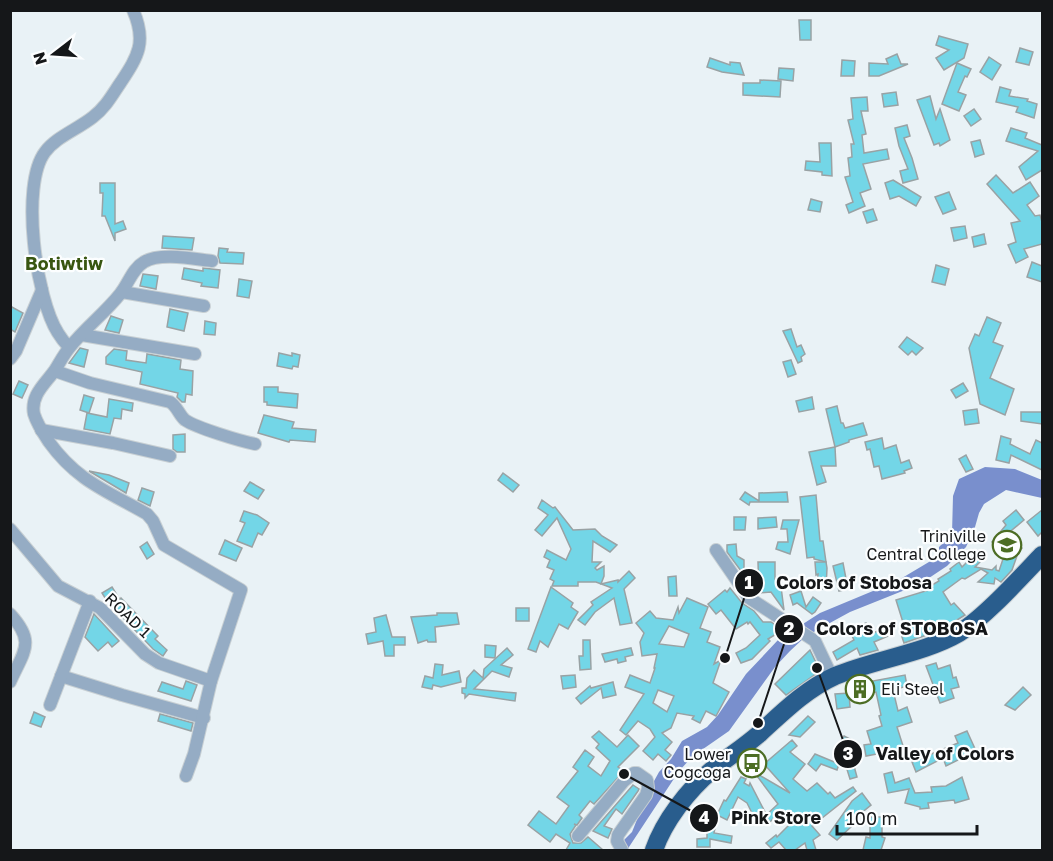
<svg xmlns="http://www.w3.org/2000/svg" width="1053" height="861" font-family="'Golos Text',sans-serif">
  <style>
    .water { fill: #798fcd }
    .building { fill: #73d6e7; stroke: #99a2a4; stroke-width: 1.5; fill-rule: evenodd }
    .lines { fill: none; stroke-linecap: round; stroke-linejoin: round }
    .minor-casing { stroke: #c7cfd3; stroke-width: 14 }
    .highway-casing { stroke: #c7cfd3; stroke-width: 20 }
    .minor { stroke: #95acc4; stroke-width: 12 }
    .highway { stroke: #295d8d; stroke-width: 18 }
    .labels { text-anchor: middle; dominant-baseline: central; stroke-width: 4.5; stroke-linejoin: round; paint-order: stroke }
    .poi-label { font-size: 16px; fill: #151719; stroke: #fcfeff; text-anchor: end }
    .street-label { font-size: 16px; fill: #151719; stroke: #fcfeff }
    .neighbourhood-label { font-size: 18px; font-weight: bold; fill: #385611; stroke: #fcfeff }
    .leader { fill: none; stroke: #151719; stroke-width: 2 }
    .callout-dot { fill: #151719; stroke: #fcfeff; stroke-width: 2 }
    .mark-label { font-size: 18px; text-anchor: middle; font-weight: bold; fill: #fff }
    .callout-label { font-size: 18px; text-anchor: middle; font-weight: bold; fill: #151719; stroke: #fcfeff; stroke-width: 4.5; stroke-linejoin: round; paint-order: stroke }
  </style>
  <rect width="100%" height="100%" fill="#e9f2f6"/>
  <polygon class="water" points="985,467 1015,469 1042,480 1042,498 1006,490 984,504 979,513 975,527 966,547 947,566 920,584 850,612 817,630 805,637 790,651 775,667 729,731 693,756 679,771 627,850 614,850 632,832 648,792 659,772 671,759 682,741 707,727 718,715 746,674 778,640 820,613 897,581 939,556 939,547 952,534 953,496 959,479"/>
  <g class="building">
    <polygon points="799,20 811,20 811,40 800,40"/>
    <polygon points="939,36 968,44 964,58 944,70 936,58 949,50 936,45"/>
    <polygon points="1020,48 1033,52 1029,65 1016,62"/>
    <polygon points="897,54 901,64 908,64 879,76 869,76 869,63 888,64 886,59"/>
    <polygon points="989,57 1001,65 992,80 980,72"/>
    <polygon points="710,58 730,65 730,62 740,63 744,75 722,72 707,67"/>
    <polygon points="842,60 855,61 854,76 841,76"/>
    <polygon points="957,63 971,69 967,77 965,76 958,92 966,95 959,111 942,104"/>
    <polygon points="779,68 794,69 793,81 778,79"/>
    <polygon points="760,80 781,81 780,97 743,95 743,83 760,83"/>
    <polygon points="1000,87 1011,90 1009,96 1028,99 1027,101 1037,104 1034,118 1016,112 1018,107 996,102"/>
    <polygon points="896,92 898,105 884,107 882,94"/>
    <polygon points="930,96 936,119 940,109 950,140 940,146 939,143 934,145 917,100"/>
    <polygon points="867,97 868,111 861,111 866,134 862,135 864,153 887,149 889,159 863,164 871,189 860,193 865,206 849,213 846,205 853,202 845,177 850,176 848,158 852,157 851,144 854,144 848,120 853,119 851,98"/>
    <polygon points="974,109 981,119 971,126 964,116"/>
    <polygon points="907,125 910,136 904,138 912,158 918,179 903,183 900,171 908,169 899,146 895,128"/>
    <polygon points="1011,128 1027,133 1025,138 1042,145 1042,170 1026,180 1019,167 1038,151 1006,141"/>
    <polygon points="980,140 984,154 975,157 971,142"/>
    <polygon points="819,143 831,143 832,176 822,175 822,172 805,170 806,161 820,162"/>
    <polygon points="996,175 1013,193 1030,182 1039,196 1027,205 1035,216 1040,215 1042,222 1042,244 1024,249 1028,257 1016,263 1008,245 1016,242 1011,223 1020,221 987,184"/>
    <polygon points="893,180 921,197 916,206 899,196 890,199 885,183"/>
    <polygon points="100,183 115,183 115,224 123,221 126,229 115,233 115,241 105,216 102,216 103,193 100,193"/>
    <polygon points="949,192 956,209 943,214 935,197"/>
    <polygon points="811,199 822,202 820,212 808,210"/>
    <polygon points="873,209 877,220 867,223 863,212"/>
    <polygon points="965,226 967,238 954,241 951,228"/>
    <polygon points="984,234 986,244 974,247 972,237"/>
    <polygon points="163,236 194,238 192,250 162,248"/>
    <polygon points="219,248 228,249 227,252 244,253 243,264 220,263 218,256"/>
    <polygon points="1032,262 1042,266 1042,282 1027,277"/>
    <polygon points="936,265 949,269 945,285 932,282"/>
    <polygon points="184,268 203,271 203,268 220,270 218,288 201,286 202,283 182,279"/>
    <polygon points="143,274 158,276 156,289 140,286"/>
    <polygon points="239,279 252,281 249,298 237,296"/>
    <polygon points="10,306 23,313 15,332 10,329"/>
    <polygon points="170,309 188,313 184,331 167,327"/>
    <polygon points="111,316 123,320 119,333 105,330"/>
    <polygon points="987,317 1001,323 993,342 1003,346 990,378 1014,389 1005,415 980,404 969,348 975,334 979,336"/>
    <polygon points="205,321 216,323 215,335 204,334"/>
    <polygon points="791,329 797,347 801,345 805,354 801,357 802,361 798,363 783,331"/>
    <polygon points="907,337 923,348 916,355 912,351 908,355 899,347"/>
    <polygon points="80,348 88,350 84,367 69,363"/>
    <polygon points="114,349 127,351 126,360 146,363 147,354 181,360 180,369 193,371 192,395 186,394 185,402 182,402 177,397 178,393 140,384 142,372 106,364 106,357"/>
    <polygon points="279,353 292,356 292,353 300,355 298,367 293,366 292,369 277,366"/>
    <polygon points="791,360 796,374 788,377 783,362"/>
    <polygon points="19,381 28,385 22,398 13,394"/>
    <polygon points="963,383 968,391 956,398 951,390"/>
    <polygon points="264,387 278,387 278,392 298,394 297,408 267,405 267,402 264,402"/>
    <polygon points="84,395 94,398 89,413 80,410"/>
    <polygon points="812,397 814,409 799,412 796,401"/>
    <polygon points="109,399 133,403 132,411 122,409 121,419 114,418 110,434 84,429 87,413 107,417"/>
    <polygon points="837,406 841,423 843,423 845,428 863,423 867,435 849,440 849,442 835,447 826,409"/>
    <polygon points="977,409 979,423 965,425 963,411"/>
    <polygon points="1021,412 1042,412 1042,424 1021,421"/>
    <polygon points="264,415 294,422 292,428 316,430 315,442 290,440 289,442 258,433"/>
    <polygon points="185,434 185,452 177,452 173,449 173,435"/>
    <polygon points="1001,436 1011,439 1010,444 1030,454 1036,440 1042,443 1042,470 1011,455 1009,463 996,460"/>
    <polygon points="882,438 884,449 896,445 901,463 909,460 912,468 904,471 905,473 882,479 879,466 874,467 870,449 867,450 865,442"/>
    <polygon points="835,447 836,466 821,466 826,482 817,485 809,452"/>
    <polygon points="966,455 973,469 966,472 959,459"/>
    <polygon points="89,471 109,475 129,483 126,493"/>
    <polygon points="503,473 519,485 513,492 498,480"/>
    <polygon points="250,482 264,490 258,499 244,491"/>
    <polygon points="142,488 154,492 150,506 138,500"/>
    <polygon points="745,492 759,501 759,493 787,492 788,502 750,502 749,505 740,499"/>
    <polygon points="816,495 820,541 823,541 826,562 814,559 814,557 807,558 800,497"/>
    <polygon points="542,500 553,508 555,507 573,530 595,529 602,536 617,545 610,552 593,541 592,562 601,562 595,568 597,570 604,566 604,576 601,584 618,580 618,582 629,571 635,578 624,589 632,623 620,625 614,598 595,612 585,625 578,620 593,605 591,602 612,588 596,582 578,582 578,586 552,586 554,581 550,579 554,570 547,567 550,560 544,557 547,550 566,560 571,549 557,518 542,536 535,530 548,515 538,508"/>
    <polygon points="1016,510 1024,520 1006,535 1022,548 1018,553 1012,570 1001,582 995,578 994,584 978,582 988,573 981,569 965,579 962,578 943,592 951,605 954,603 965,615 941,630 904,643 901,634 906,632 896,600 929,590 927,588 939,581 938,579 951,571 950,569 959,562 962,567 975,554 981,561 975,567 992,570 996,566 996,570 999,571 1005,553 992,542 1006,525 1003,521"/>
    <polygon points="1042,510 1042,532 1038,536 1027,522"/>
    <polygon points="244,511 257,515 269,523 262,535 258,533 252,547 237,541 245,523 240,521"/>
    <polygon points="734,517 746,517 745,530 734,530"/>
    <polygon points="776,517 777,527 758,529 758,518"/>
    <polygon points="783,520 799,520 790,554 776,549 778,542 788,542 787,529 781,529"/>
    <polygon points="225,540 242,548 236,561 219,554"/>
    <polygon points="147,542 154,554 147,559 140,547"/>
    <polygon points="736,544 737,556 744,560 744,575 727,552 727,545"/>
    <polygon points="758,562 775,562 775,579 780,579 784,610 771,592 759,593"/>
    <polygon points="815,562 826,562 827,568 826,589 817,589 818,574 816,575"/>
    <polygon points="843,563 848,589 839,591 833,566"/>
    <polygon points="676,576 677,596 669,596 668,577"/>
    <polygon points="112,587 120,600 121,598 158,636 155,639 167,650 163,656 153,649 107,601 102,593"/>
    <polygon points="551,587 573,603 571,607 578,612 568,629 559,624 548,647 540,641 536,652 528,649"/>
    <polygon points="730,588 742,603 754,611 763,622 771,622 783,630 768,639 770,641 752,659 741,663 736,653 746,648 760,635 750,622 748,624 747,622 736,629 721,610 716,614 708,604 725,590 727,592"/>
    <polygon points="801,591 806,607 813,597 821,603 815,612 812,614 797,603 793,605 790,595"/>
    <path d="M687,598l21,9 -8,21 11,4 -4,10 13,5 -6,17 7,-4 -8,23 16,9 -13,24 -10,-5 -6,12 -8,-4 2,-3 -17,-3 -6,15 -9,5 10,9 -7,8 6,5 -5,6 -8,-7 -5,6 -10,-9 12,-14 -5,-8 -12,-8 -12,14 -6,-5 24,-36 -19,-7 5,-12 20,8 5,-15h-1l3,-14 -15,2 -2,-14 4,-9 -8,-10 14,-12 6,7 17,2 5,-13 1,6zM669,626l20,8 -5,13 -25,-3zM658,690l16,6 -7,16 -14,-9z"/>
    <rect x="516" y="608" width="13" height="13"/>
    <polygon points="437,613 457,613 459,624 435,627 436,642 428,642 427,640 418,643 411,617 437,615"/>
    <polygon points="94,614 119,641 112,647 108,642 98,651 85,637"/>
    <polygon points="386,615 392,637 405,637 405,645 394,645 394,656 385,656 383,641 368,644 366,634 376,632 374,618"/>
    <polygon points="866,623 871,634 884,628 888,636 874,642 878,650 860,655 857,648 837,660 833,652 854,640 849,630"/>
    <polygon points="583,640 590,640 591,669 580,670 579,656 583,656"/>
    <polygon points="485,645 496,646 495,658 485,657"/>
    <polygon points="507,648 513,655 501,665 512,668 509,677 492,671 474,689 516,693 515,701 469,694 465,698 465,694 462,693 462,688 466,688 467,678 474,670 483,678 484,669"/>
    <polygon points="631,648 633,655 625,657 626,661 618,663 617,659 605,662 602,654"/>
    <polygon points="810,650 820,671 786,695 775,684"/>
    <polygon points="936,663 938,669 950,665 953,678 956,677 959,687 951,689 954,698 940,703 926,666"/>
    <polygon points="435,664 443,665 442,675 459,671 461,682 441,687 433,685 432,689 422,687 425,676 433,678"/>
    <polygon points="575,675 576,687 563,689 561,676"/>
    <polygon points="905,675 907,686 893,690 898,711 907,707 912,722 897,727 904,749 893,753 892,751 866,756 864,745 871,744 867,731 882,726 879,716 881,715 876,692 853,696 851,685"/>
    <polygon points="186,681 197,685 191,701 158,691 162,682 183,689"/>
    <polygon points="613,682 616,695 603,698 601,688 581,704 576,698 590,686 591,688"/>
    <polygon points="1023,687 1031,695 1015,710 1005,705"/>
    <polygon points="849,693 850,707 837,709 835,694"/>
    <polygon points="34,712 45,717 41,727 30,723"/>
    <polygon points="160,714 193,723 191,731 158,721"/>
    <polygon points="808,716 815,722 800,737 789,735"/>
    <polygon points="599,731 617,747 628,735 639,746 618,767 624,771 594,804 590,801 579,815 582,818 577,825 574,824 576,825 570,834 573,843 581,843 588,837 603,850 566,850 570,843 556,834 550,842 528,825 539,811 556,824 569,806 557,797 578,771 573,767 585,750 594,757 588,766 601,776 610,761 596,748 599,744 592,737"/>
    <polygon points="967,731 976,751 946,766 943,758 916,772 912,762 958,743 955,736"/>
    <polygon points="844,736 852,740 847,749 850,748 861,755 854,766 857,777 850,779 841,750 843,749 838,746"/>
    <polygon points="792,740 797,746 790,752 805,764 793,779 807,791 817,783 828,794 830,792 835,798 853,787 856,791 812,826 820,835 813,840 816,850 807,850 805,843 795,850 786,850 779,842 771,848 766,843 776,835 777,837 791,823 781,811 770,822 765,816 778,804 754,772 790,793 764,764"/>
    <polygon points="815,754 839,764 837,770 821,764 816,771 808,764"/>
    <polygon points="892,772 895,783 909,778 915,793 932,792 931,787 946,786 962,777 969,799 955,803 954,800 928,803 929,808 920,809 920,807 905,803 909,789 888,793 884,774"/>
    <polygon points="741,777 746,779 744,783 749,786 750,783 766,814 755,819 747,803 738,797 727,820 717,815 724,800 726,801"/>
    <polygon points="633,785 639,789 638,791 622,814 616,809 604,826 612,829 608,838 593,831"/>
    <polygon points="862,793 871,805 849,823 852,826 837,840 829,834 852,801"/>
    <polygon points="870,817 882,817 882,837 885,838 881,850 863,850 866,837 870,838"/>
    <polygon points="707,827 715,828 714,833 732,836 731,843 710,839 710,847 697,847 697,839 707,838"/>
  </g>
  <g class="lines">
    <g class="minor-casing">
      <g id="minor">
        <polyline points="122,292 204,306"/>
        <polyline points="82,335 195,354"/>
        <path d="M69,347c-4,-4 -8,-9 -11,-14 -22,-34 -38,-148 -13,-181 11,-15 33,-23 48,-35 13,-10 19,-22 28,-35 17,-26 26,-40 12,-72"/>
        <polyline points="10,359 16,351 42,290"/>
        <path d="M55,371l35,12 80,19c7,4 9,13 15,18 12,8 55,21 70,24"/>
        <polyline points="41,430 113,443 170,456"/>
        <polyline points="10,529 58,586 100,608 145,654 159,663 211,681"/>
        <polyline points="716,550 749,598 815,641 832,677"/>
        <path d="M10,614c26,28 14,37 0,68"/>
        <polyline points="61,676 122,695 204,718"/>
        <polyline points="50,705 90,601"/>
        <path d="M186,776l8,-22 17,-73 30,-91 -77,-45 -11,-24 -6,-7c-40,-23 -70,-33 -98,-72 -6,-9 -12,-18 -15,-28 -4,-19 12,-31 21,-44 5,-8 9,-16 15,-23 15,-19 35,-34 50,-53 9,-11 12,-25 24,-32 16,-10 50,-3 68,-1"/>
        <polyline points="578,836 624,781 634,773 637,773 647,780 648,788 646,795 618,835 617,841 622,850"/>
      </g>
    </g>
    <g class="highway-casing">
      <path id="highway" d="M654,850c10,-29 34,-60 58,-80 15,-12 32,-23 47,-36 23,-21 47,-45 76,-58 38,-16 90,-23 124,-43 26,-16 61,-55 83,-78"/>
    </g>
    <use href="#minor" class="minor"/>
    <use href="#highway" class="highway"/>
  </g>
  <defs>
    <g id="university-ring" transform="scale(1.5)"><circle r="9.5" fill="#fcfeff" stroke="#4c6d24" stroke-width="1.5"/><path d="M0-5L7-2L0 1L-7-2ZM-4 1L0 2.5L4 1V4Q0 6-4 4Z" fill="#4c6d24"/></g>
    <g id="building-ring" transform="scale(1.5)"><circle r="9.5" fill="#fcfeff" stroke="#4c6d24" stroke-width="1.5"/><path d="M-4-6H4V6H1V3H-1V6H-4ZM-2.5-4.3h1.7v1.8h-1.7ZM.8-4.3h1.7v1.8H.8ZM-2.5-1h1.7V.8h-1.7ZM.8-1h1.7V.8H.8Z" fill="#4c6d24"/></g>
    <g id="bus-ring" transform="scale(1.5)"><circle r="9.5" fill="#fcfeff" stroke="#4c6d24" stroke-width="1.5"/><path d="M-5-6H5V4H4V6H2V4H-2V6H-4V4H-5ZM-3.5-4V0h7V-4ZM-3.5 1.2v1.5H-2V1.2ZM2 1.2v1.5H3.5V1.2Z" fill="#4c6d24"/></g>
  </defs>
  <g fill-rule="evenodd">
    <use href="#university-ring" x="1007" y="545"/>
    <use href="#building-ring" x="860" y="689"/>
    <use href="#bus-ring" x="752" y="763"/>
  </g>
  <g class="labels">
    <g class="poi-label">
      <text x="986" y="536">Triniville<tspan x="986" dy="18">Central College</tspan></text>
      <text x="881" y="689" text-anchor="start">Eli Steel</text>
      <text x="731" y="754">Lower<tspan x="731" dy="18">Cogcoga</tspan></text>
    </g>
    <g class="street-label">
      <text transform="translate(128 615) rotate(44)">ROAD 1</text>
    </g>
    <g class="neighbourhood-label">
      <text x="64" y="263">Botiwtiw</text>
    </g>
  </g>
  <path class="leader" d="M725 658L749 583M758 723L789 629M817 668L848 754M624 774L704 818"/>
  <g class="callout-dot">
    <circle cx="725" cy="658" r="6"/>
    <circle cx="758" cy="723" r="6"/>
    <circle cx="817" cy="668" r="6"/>
    <circle cx="624" cy="774" r="6"/>
    <circle cx="749" cy="583" r="15"/>
    <circle cx="789" cy="629" r="15"/>
    <circle cx="848" cy="754" r="15"/>
    <circle cx="704" cy="818" r="15"/>
  </g>
  <g class="mark-label">
    <text x="749" y="589">1</text>
    <text x="789" y="635">2</text>
    <text x="848" y="760">3</text>
    <text x="704" y="824">4</text>
  </g>
  <g class="callout-label">
    <text x="854" y="589">Colors of Stobosa</text>
    <text x="902" y="635">Colors of STOBOSA</text>
    <text x="945" y="760">Valley of Colors</text>
    <text x="776" y="824">Pink Store</text>
  </g>
  <rect width="1053" height="861" fill="none" stroke="#151719" stroke-width="24"/>
  <g transform="translate(54 54) rotate(253)" stroke="#fcfeff" stroke-width="4.5" paint-order="stroke">
  <path d="M0-4.5L10 22L0 15L-10 22Z" fill="#151719"/>
  <text y="-9" font-size="16" font-weight="bold" text-anchor="middle" fill="#151719">N</text>
  </g>
  <path d="M837 825v9h140v-9" fill="none" stroke="#151719" stroke-width="3"/>
  <text x="846" y="825" font-size="18" fill="#151719" stroke="#fcfeff" stroke-width="4.5" paint-order="stroke">100 m</text>
</svg>
